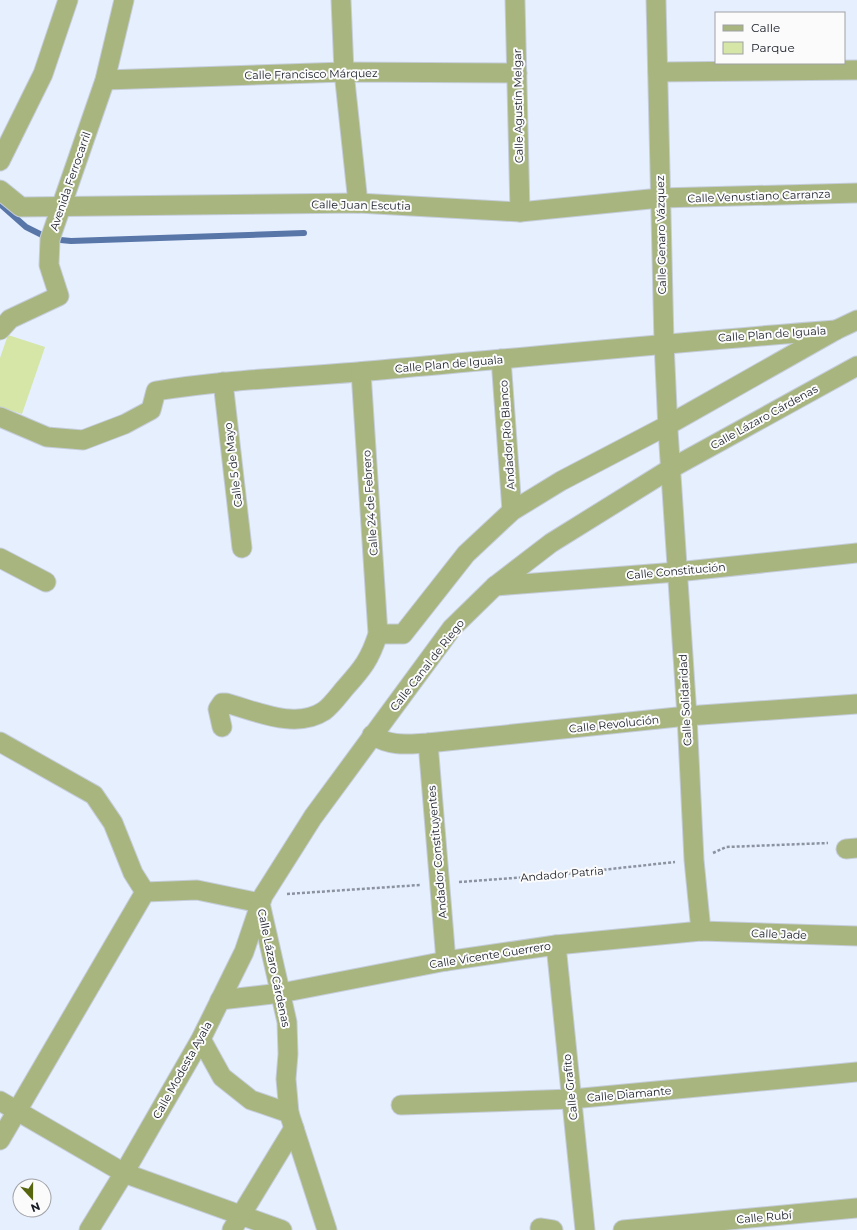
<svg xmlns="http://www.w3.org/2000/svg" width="857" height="1230" font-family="Montserrat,sans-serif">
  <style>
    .green { fill: #d5e6a6 }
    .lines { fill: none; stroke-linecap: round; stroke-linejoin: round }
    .stream { stroke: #5976a9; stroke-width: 6 }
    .minor-casing { stroke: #c5cddb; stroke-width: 21 }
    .path { stroke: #8c93a0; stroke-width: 2.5; stroke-dasharray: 3 2; stroke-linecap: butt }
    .minor { stroke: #a8b57e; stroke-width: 19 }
    .labels { text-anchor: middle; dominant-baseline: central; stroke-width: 4; stroke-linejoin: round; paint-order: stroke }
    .street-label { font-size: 11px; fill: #151a23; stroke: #fbfbfb }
  </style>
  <rect width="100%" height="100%" fill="#e6effe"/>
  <polygon class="green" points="8,335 45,347 22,414 0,407 0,358"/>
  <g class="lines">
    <polyline class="stream" points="0,204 26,227 50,239 71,241 304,233"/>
    <g class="minor-casing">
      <g id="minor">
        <polyline points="341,0 344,72 358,203"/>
        <polyline points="515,0 520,212"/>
        <polyline points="656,0 664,343 668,430 687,716 694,860 701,931"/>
        <polyline points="658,72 857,70"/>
        <polyline points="105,80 344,72 517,73"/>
        <polyline points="0,161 43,74 68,0"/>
        <polyline points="0,190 21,207 358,203 520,212 660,198 857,193"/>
        <polyline points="0,330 10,319 59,296 49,265 50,239 105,80 124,0"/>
        <polyline points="501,359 512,511"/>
        <polyline points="223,382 242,548"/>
        <path d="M0,417l47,20 36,3 42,-16 26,-14 5,-19c78,-13 157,-14 235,-22 149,-13 297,-28 445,-39"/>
        <polyline points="0,558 46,582"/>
        <polyline points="495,586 677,572 857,553"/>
        <polyline points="378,634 403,634 466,554 512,511 561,481 668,425 836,330 857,320"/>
        <path d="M222,727l-4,-18 4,-6h4c30,8 69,27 98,8 8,-6 15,-16 21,-23 18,-20 25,-29 33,-54l-17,-262"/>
        <path d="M372,735c20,12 35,9 56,8l259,-27 170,-12"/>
        <polyline points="0,742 94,795 113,823 133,873 145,892 197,890 260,903"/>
        <polyline points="428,743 446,961"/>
        <polyline points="846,849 857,848"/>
        <polyline points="260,903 287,1022 288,1054 286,1079 289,1113 327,1230"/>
        <polyline points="556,945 585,1230"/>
        <polyline points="220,1000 281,993 446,961 556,945 701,931 857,936"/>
        <polyline points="201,1039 222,1077 251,1100 289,1113"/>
        <polyline points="0,1101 124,1173 282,1230"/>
        <polyline points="401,1105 572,1099 857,1072"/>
        <polyline points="0,1140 145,892"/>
        <polyline points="540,1228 553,1230"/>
        <polyline points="89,1230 124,1173 201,1039 244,952 263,896 313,817 452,628 495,586 551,543 670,469 857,366"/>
        <polyline points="232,1230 294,1128"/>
        <polyline points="623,1230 857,1208"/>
      </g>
    </g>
    <g class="path">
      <polyline points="713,853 726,847 828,843"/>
      <polyline points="459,882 555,875 675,862"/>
      <polyline points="287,894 420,885"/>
    </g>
    <use href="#minor" class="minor"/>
  </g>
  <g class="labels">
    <g class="street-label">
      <text transform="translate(311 74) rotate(-1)">Calle Francisco Márquez</text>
      <text transform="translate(518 106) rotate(-91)">Calle Agustín Melgar</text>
      <text transform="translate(70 181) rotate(-71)">Avenida Ferrocarril</text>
      <text transform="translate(759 196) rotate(-2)">Calle Venustiano Carranza</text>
      <text transform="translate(361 205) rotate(1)">Calle Juan Escutia</text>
      <text transform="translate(661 235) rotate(-91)">Calle Genaro Vázquez</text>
      <text transform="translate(772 334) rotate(-4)">Calle Plan de Iguala</text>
      <text transform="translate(449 364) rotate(-5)">Calle Plan de Iguala</text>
      <text transform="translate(764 417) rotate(-29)">Calle Lázaro Cárdenas</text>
      <text transform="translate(507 435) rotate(-94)">Andador Río Blanco</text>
      <text transform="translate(233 465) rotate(-97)">Calle 5 de Mayo</text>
      <text transform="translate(370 503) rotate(-94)">Calle 24 de Febrero</text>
      <text transform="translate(676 571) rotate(-5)">Calle Constitución</text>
      <text transform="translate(427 665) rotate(-52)">Calle Canal de Riego</text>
      <text transform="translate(685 700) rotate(-93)">Calle Solidaridad</text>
      <text transform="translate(614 724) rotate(-6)">Calle Revolución</text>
      <text transform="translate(437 852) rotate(-95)">Andador Constituyentes</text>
      <text transform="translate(562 874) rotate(-5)">Andador Patria</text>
      <text transform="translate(779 934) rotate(2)">Calle Jade</text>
      <text transform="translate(490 955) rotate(-9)">Calle Vicente Guerrero</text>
      <text transform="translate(274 968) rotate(78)">Calle Lázaro Cárdenas</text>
      <text transform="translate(182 1070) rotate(-61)">Calle Modesta Ayala</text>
      <text transform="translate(570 1087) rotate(-96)">Calle Grafito</text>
      <text transform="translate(629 1094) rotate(-5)">Calle Diamante</text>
      <text transform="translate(764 1217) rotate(-5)">Calle Rubí</text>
    </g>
  </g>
  <rect x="715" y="12" width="130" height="52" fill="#fbfbfb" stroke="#9fa1a5"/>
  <rect x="723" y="25" width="20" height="6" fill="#a8b57e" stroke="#9fa1a5"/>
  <text x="751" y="32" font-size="12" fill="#151a23">Calle</text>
  <rect x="723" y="42" width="20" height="12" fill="#d5e6a6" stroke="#9fa1a5"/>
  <text x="751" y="52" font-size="12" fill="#151a23">Parque</text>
  <g transform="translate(32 1198) rotate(159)"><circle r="19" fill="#fbfbfb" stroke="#9fa1a5"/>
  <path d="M0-3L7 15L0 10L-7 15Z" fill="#57660e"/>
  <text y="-6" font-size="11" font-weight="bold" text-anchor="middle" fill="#151a23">N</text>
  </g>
</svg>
